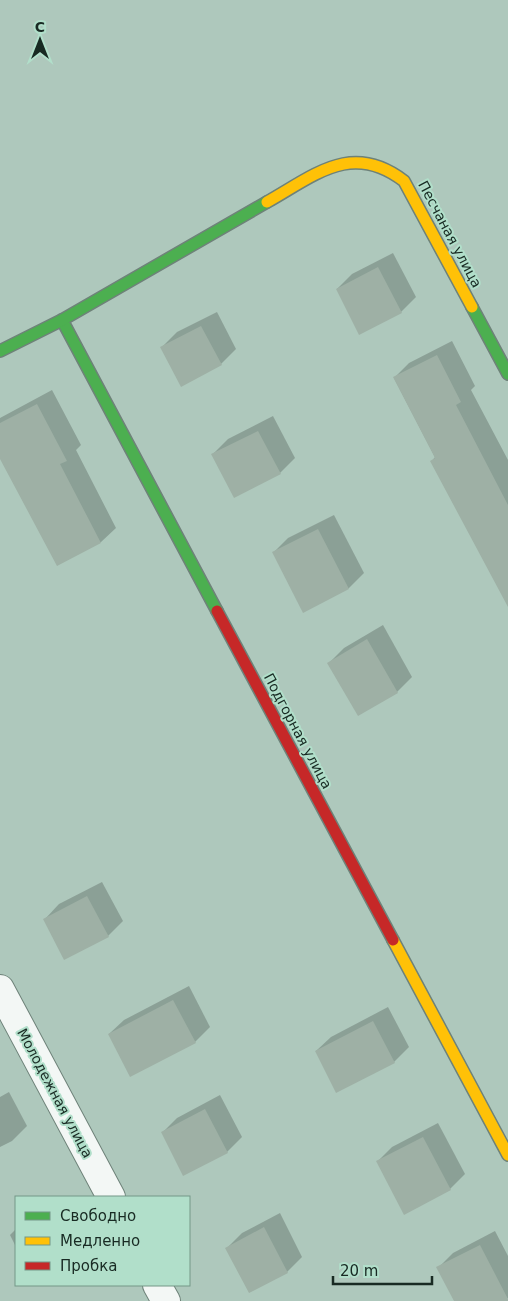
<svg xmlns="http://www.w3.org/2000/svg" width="508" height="1301" font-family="'DejaVu Sans',sans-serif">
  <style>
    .shadow { fill: #0003 }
    .building { fill: #9eb0a5 }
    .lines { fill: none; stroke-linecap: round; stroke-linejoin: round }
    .street-casing { stroke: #6e8279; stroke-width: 30 }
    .fast-casing { stroke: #6e8279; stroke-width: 14 }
    .slow-casing { stroke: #6e8279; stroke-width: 14 }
    .jam-casing { stroke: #6e8279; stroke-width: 14 }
    .street { stroke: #f3f7f5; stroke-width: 28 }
    .fast { stroke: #4caf50; stroke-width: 11 }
    .slow { stroke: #ffc107; stroke-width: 11 }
    .jam { stroke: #c62828; stroke-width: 11 }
    .labels { text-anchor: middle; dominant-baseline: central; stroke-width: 4; stroke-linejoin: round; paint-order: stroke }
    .street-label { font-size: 14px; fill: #182a23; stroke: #b1dfca }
  </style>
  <rect width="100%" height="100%" fill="#aec8bc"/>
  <g class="shadow">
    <polygon points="393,253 416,297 401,312 337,289 352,274"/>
    <polygon points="217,312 236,349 221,364 162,347 177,332"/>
    <polygon points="452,341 475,386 471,390 508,460 508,605 432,461 435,457 394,378 409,363"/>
    <polygon points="52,390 81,445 76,450 116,528 101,542 58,564 0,456 0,418"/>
    <polygon points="273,416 295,458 280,473 213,454 228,439"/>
    <polygon points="334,515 364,573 349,588 304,611 274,552 288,538"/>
    <polygon points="383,625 412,677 397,692 358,714 329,663 344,648"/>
    <polygon points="102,882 123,921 108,936 45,919 59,904"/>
    <polygon points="189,986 210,1027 195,1042 109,1034 124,1020"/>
    <polygon points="388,1007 409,1047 394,1062 316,1051 331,1037"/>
    <polygon points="9,1092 27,1126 12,1141 0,1147 0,1097"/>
    <polygon points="220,1095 242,1137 227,1152 162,1133 177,1118"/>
    <polygon points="438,1123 465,1174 450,1189 377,1162 392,1147"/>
    <polygon points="280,1213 302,1257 287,1272 227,1248 242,1233"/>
    <polygon points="16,1229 16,1247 10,1235"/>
    <polygon points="495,1231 508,1256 508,1298 503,1301 455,1301 438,1268 453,1253"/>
  </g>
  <g class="building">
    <polygon points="378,267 402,313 359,335 336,289"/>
    <polygon points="201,326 222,365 181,387 160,347"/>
    <polygon points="437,355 461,402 456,405 508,505 508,607 430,461 435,458 393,377"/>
    <polygon points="37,404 67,461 60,464 101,543 57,566 0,459 0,423"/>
    <polygon points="258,431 281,474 234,498 211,454"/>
    <polygon points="318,529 349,589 303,613 272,552"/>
    <polygon points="367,639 398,693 358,716 327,663"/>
    <polygon points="87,896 109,937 64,960 43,919"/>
    <polygon points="173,1000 196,1043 130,1077 108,1034"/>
    <polygon points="373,1021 395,1063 336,1093 315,1051"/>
    <polygon points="205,1109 228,1153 183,1176 161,1132"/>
    <polygon points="423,1137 451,1190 404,1215 376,1161"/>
    <polygon points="264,1227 288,1273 249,1293 225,1248"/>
    <polygon points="480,1245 508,1299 508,1301 454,1301 436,1267"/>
  </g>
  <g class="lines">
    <g class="street-casing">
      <g id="street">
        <polyline points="0,989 111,1197"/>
        <polyline points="157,1285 166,1301"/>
      </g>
    </g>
    <g class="fast-casing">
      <g id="fast">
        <polyline points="472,307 508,374"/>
        <polyline points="62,320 217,611"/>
        <polyline points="0,351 62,320 267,202"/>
      </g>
    </g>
    <g class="slow-casing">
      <g id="slow">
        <path d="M267,202c48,-27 85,-61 137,-21l68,126"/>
        <polyline points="393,940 508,1155"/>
      </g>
    </g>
    <g class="jam-casing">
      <polyline id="jam" points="217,611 393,940"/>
    </g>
    <use href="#street" class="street"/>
    <use href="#fast" class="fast"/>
    <use href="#slow" class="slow"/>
    <use href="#jam" class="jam"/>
  </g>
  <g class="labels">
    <g class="street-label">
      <text transform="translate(450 234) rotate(62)">Песчаная улица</text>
      <text transform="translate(298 731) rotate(62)">Подгорная улица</text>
      <text transform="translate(55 1093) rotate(62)">Молодежная улица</text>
    </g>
  </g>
  <rect x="15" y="1196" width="175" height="90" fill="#b1dfca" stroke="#749787"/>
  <rect x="25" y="1212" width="25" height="8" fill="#4caf50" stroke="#749787"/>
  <text x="60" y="1221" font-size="15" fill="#182a23">Свободно</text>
  <rect x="25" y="1237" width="25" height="8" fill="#ffc107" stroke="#749787"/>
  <text x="60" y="1246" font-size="15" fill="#182a23">Медленно</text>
  <rect x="25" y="1262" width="25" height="8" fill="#c62828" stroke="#749787"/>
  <text x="60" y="1271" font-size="15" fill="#182a23">Пробка</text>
  <g transform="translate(40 40)" stroke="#b1dfca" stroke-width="4" paint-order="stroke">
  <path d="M0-4L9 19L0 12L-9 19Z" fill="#182a23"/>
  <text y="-8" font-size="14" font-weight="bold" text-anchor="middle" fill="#182a23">С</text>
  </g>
  <path d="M333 1276v8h99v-8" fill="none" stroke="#182a23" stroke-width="2.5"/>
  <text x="340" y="1276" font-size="15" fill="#182a23" stroke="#b1dfca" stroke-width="4" paint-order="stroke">20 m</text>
</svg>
